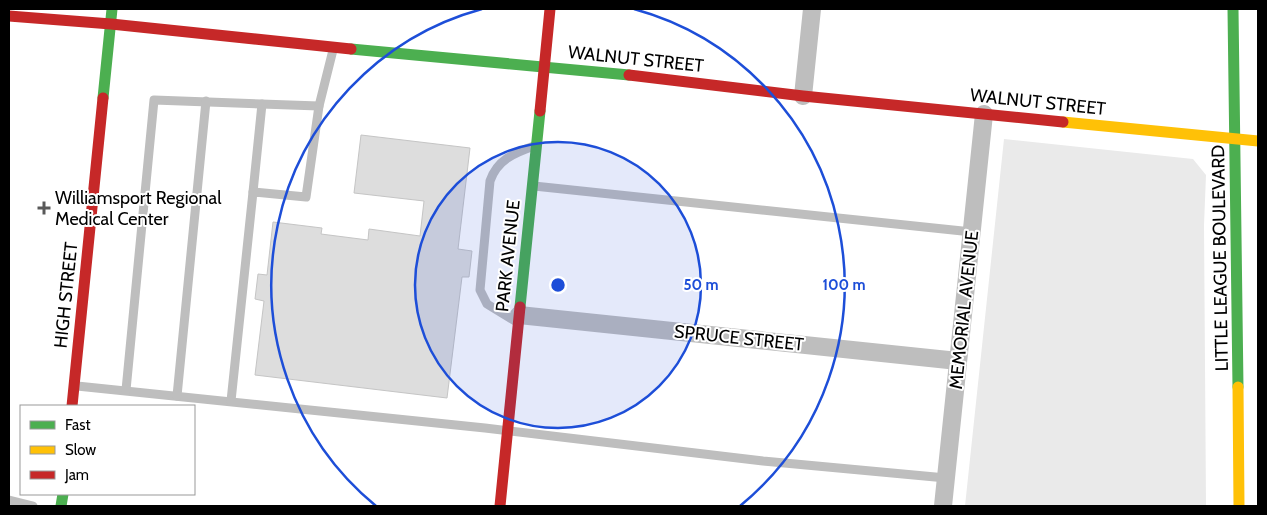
<svg xmlns="http://www.w3.org/2000/svg" width="1267" height="515" font-family="Cabin,sans-serif">
  <style>
    .green { fill: #eaeaea }
    .building { fill: #ddd; stroke: #c5c5c5 }
    .lines { fill: none; stroke-linecap: round; stroke-linejoin: round }
    .lane { stroke: #bebebe; stroke-width: 9 }
    .street { stroke: #bebebe; stroke-width: 18 }
    .fast { stroke: #4caf50; stroke-width: 11 }
    .slow { stroke: #ffc107; stroke-width: 11 }
    .jam { stroke: #c62828; stroke-width: 11 }
    .ring { fill: none; stroke: #1d4ed8; stroke-width: 2.5 }
    .poi-dot { fill: #595959; stroke: #fff; stroke-width: 2 }
    .labels { text-anchor: middle; dominant-baseline: central; stroke-width: 4; stroke-linejoin: round; paint-order: stroke }
    .street-label { font-size: 18px; fill: #000; stroke: #fff }
    .poi-label { font-size: 18px; fill: #000; stroke: #fff; text-anchor: start }
    .centre { fill: #1d4ed8; stroke: #fff; stroke-width: 2.5 }
    .ring-label { font-size: 15px; text-anchor: middle; font-weight: bold; fill: #1d4ed8; stroke: #fff; stroke-width: 4; stroke-linejoin: round; paint-order: stroke }
  </style>
  <rect width="100%" height="100%" fill="#fff"/>
  <polygon class="green" points="1004,139 1193,159 1206,175 1204,225 1206,506 965,506"/>
  <polygon class="building" points="361,135 470,148 458,249 472,251 469,277 462,277 447,398 255,375 264,301 255,299 258,274 267,275 273,222 322,228 321,234 368,240 369,229 420,236 424,201 354,193"/>
  <g class="lines">
    <g class="lane">
      <polyline points="534,186 972,232"/>
      <polyline points="253,192 262,104"/>
      <path d="M515,321l-28,-17 -7,-14 10,-109c7,-21 24,-28 44,-35"/>
      <polyline points="77,386 485,428 763,461 946,478"/>
      <polyline points="126,390 154,100 319,106"/>
      <polyline points="177,396 206,101"/>
      <polyline points="231,401 253,192 306,197 319,106 333,50"/>
      <polyline points="9,500 33,506"/>
    </g>
    <g class="street">
      <polyline points="803,96 812,9"/>
      <polyline points="519,315 958,361"/>
      <polyline points="943,506 984,114"/>
    </g>
    <g class="fast">
      <polyline points="1233,9 1238,387"/>
      <polyline points="351,49 629,75"/>
      <polyline points="103,98 112,9"/>
      <polyline points="520,307 540,111"/>
      <polyline points="61,506 63,494"/>
    </g>
    <g class="slow">
      <polyline points="1063,122 1258,141"/>
      <polyline points="1238,387 1239,506"/>
    </g>
    <g class="jam">
      <polyline points="9,16 111,24 351,49"/>
      <polyline points="629,75 803,96 1063,122"/>
      <polyline points="540,111 550,9"/>
      <polyline points="72,406 103,98"/>
      <polyline points="500,506 520,307"/>
    </g>
  </g>
  <circle cx="558" cy="285" r="143" fill="#1d4ed8" fill-opacity=".12"/>
  <g class="ring">
    <circle cx="558" cy="285" r="143"/>
    <path d="M376 506A286 286 0 0 1 482 9M634 9A286 286 0 0 1 740 506"/>
  </g>
  <path class="poi-dot" d="M41.5 200.5h5v5h5v5h-5v5h-5v-5h-5v-5h5z"/>
  <g class="labels">
    <g class="street-label">
      <text transform="translate(636 59) rotate(6)">WALNUT STREET</text>
      <text transform="translate(1038 102) rotate(6)">WALNUT STREET</text>
      <text transform="translate(508 256) rotate(-84)">PARK AVENUE</text>
      <text transform="translate(1220 258) rotate(-91)">LITTLE LEAGUE BOULEVARD</text>
      <text transform="translate(66 295) rotate(-84)">HIGH STREET</text>
      <text transform="translate(964 310) rotate(-84)">MEMORIAL AVENUE</text>
      <text transform="translate(739 338) rotate(6)">SPRUCE STREET</text>
    </g>
    <g class="poi-label">
      <text x="55" y="198">Williamsport Regional<tspan x="55" dy="21">Medical Center</tspan></text>
    </g>
  </g>
  <circle cx="558" cy="285" r="8" class="centre"/>
  <g class="ring-label">
    <text x="701" y="290">50 m</text>
    <text x="844" y="290">100 m</text>
  </g>
  <rect width="1267" height="515" fill="none" stroke="#000000" stroke-width="20"/>
  <rect x="20" y="405" width="175" height="90" fill="#ffffff" stroke="#999999"/>
  <rect x="30" y="421" width="25" height="8" fill="#4caf50" stroke="#999999"/>
  <text x="65" y="430" font-size="15" fill="#000000">Fast</text>
  <rect x="30" y="446" width="25" height="8" fill="#ffc107" stroke="#999999"/>
  <text x="65" y="455" font-size="15" fill="#000000">Slow</text>
  <rect x="30" y="471" width="25" height="8" fill="#c62828" stroke="#999999"/>
  <text x="65" y="480" font-size="15" fill="#000000">Jam</text>
</svg>
